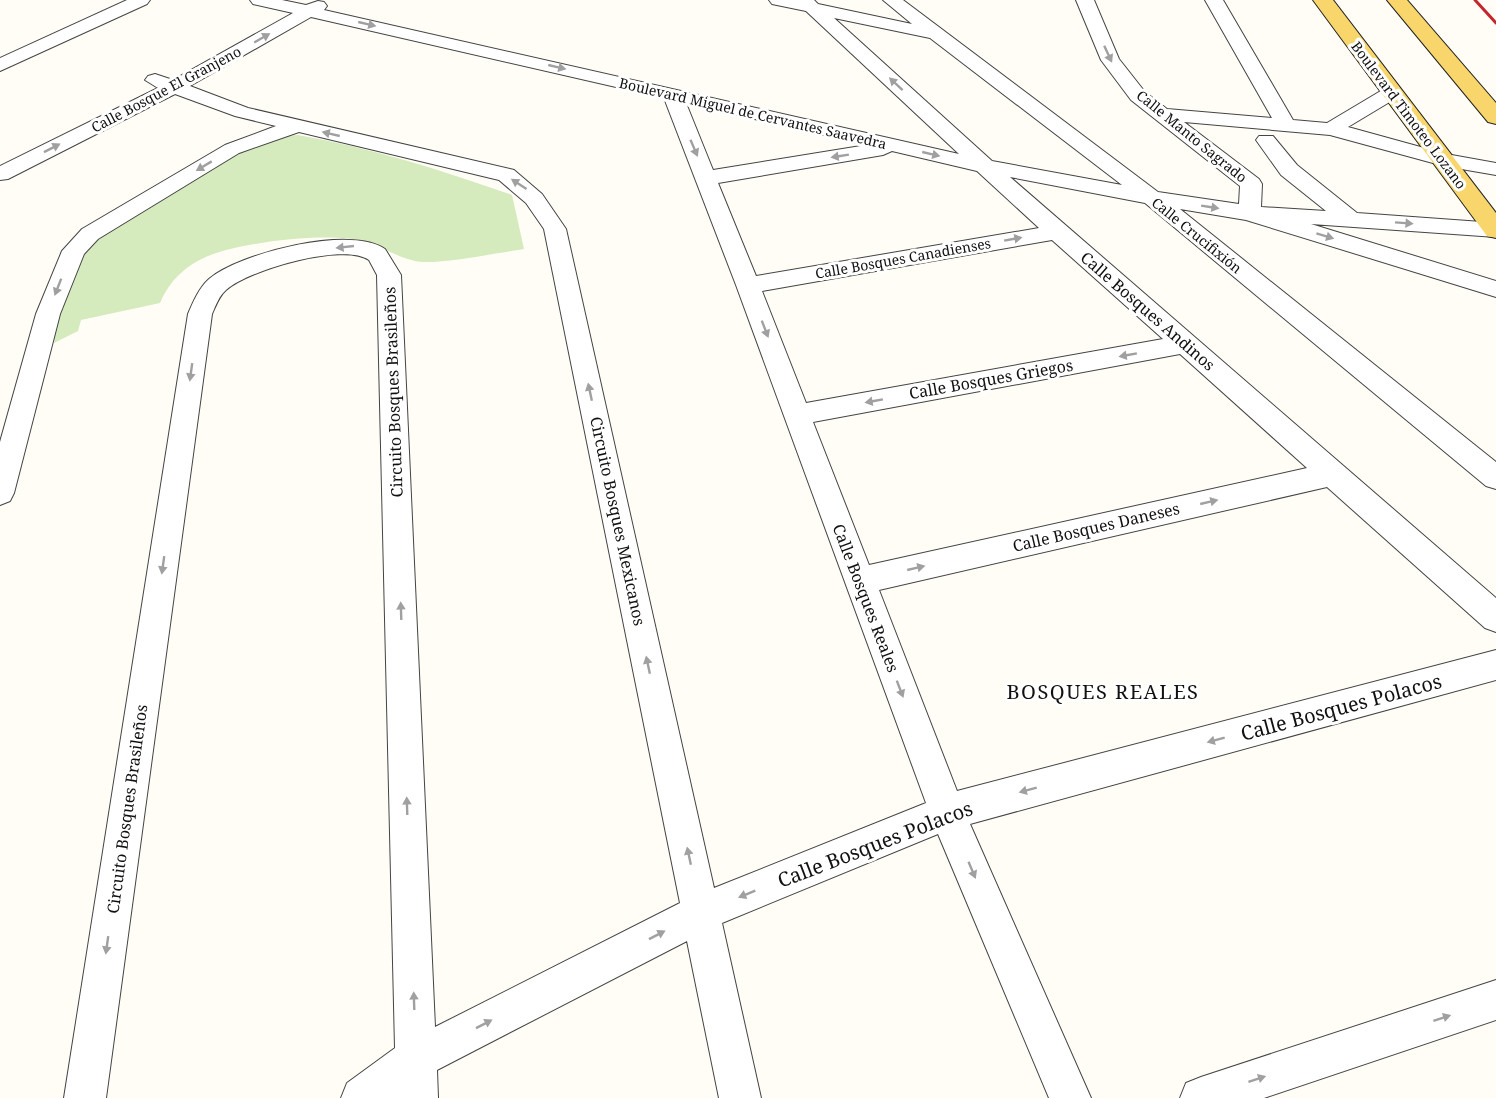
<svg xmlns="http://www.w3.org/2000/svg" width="1496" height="1098" font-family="'Noto Serif',serif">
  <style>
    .green { fill: #d5ebbd }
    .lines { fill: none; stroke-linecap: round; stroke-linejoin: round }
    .minor-casing { stroke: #444; stroke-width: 2 }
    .primary-casing { stroke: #222; stroke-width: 2 }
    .minor { fill: #fff; fill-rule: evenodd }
    .primary { fill: #f9d66b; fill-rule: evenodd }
    .rail { stroke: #c4262e; stroke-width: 3 }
    .oneway { fill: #a0a0a0 }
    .labels { text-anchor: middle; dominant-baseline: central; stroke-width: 6; stroke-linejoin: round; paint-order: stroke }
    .far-street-label { font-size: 14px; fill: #111; stroke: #fff }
    .street-label { font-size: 16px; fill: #111; stroke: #fff }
    .quarter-label { font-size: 20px; letter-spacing: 1.5px; fill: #111; stroke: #fff }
    .near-street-label { font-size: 20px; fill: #111; stroke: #fff }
  </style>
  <rect width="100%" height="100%" fill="#fffdf5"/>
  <path class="green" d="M298,135c74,13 143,35 214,60l12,54c-29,4 -74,14 -101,13 -21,-1 -40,-16 -60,-21 -37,-9 -120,1 -155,15 -22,9 -39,25 -48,47l-79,17 -3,11 -24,12 4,-32 14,-39 17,-28 158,-97 25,-10z"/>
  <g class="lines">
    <g class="minor-casing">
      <g id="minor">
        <polygon points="127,0 150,0 147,4 0,71 0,58"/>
        <path d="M250,0h32l24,5 12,-4 6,1 3,4 -3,4 635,144 -153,-143 -34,-7 -3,-4h45l4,4 94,20 -29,-24h20l255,192 81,12 1,-18 -109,-86 -30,-40 -25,-60h18l25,59 26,33 22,17 105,9 -67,-118h18l70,120 34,3 57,-34h14l3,4 -3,4 -50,30 98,27 50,9v12l-52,-9 -114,-31 -146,-13 75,57 3,5 -1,23 65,4 -45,-36 -25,-35 3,-4h14l24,29 60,48 139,10v14l-185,-13 185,57v16l-250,-77 -66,-11 316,253v27l-10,-3 -341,-283 -135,-26 486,421v34l-11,-4 -158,-141 -448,103 78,201 539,-141v30l-526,144 121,274h-42l-111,-264 -216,89 39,175h-42l-32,-157 -250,129 1,28h-97l6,-15 48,-35 -18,-773 -8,-15c-25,-18 -121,10 -143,30 -7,6 -10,15 -14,24l-106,784h-42l124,-784c5,-12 11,-26 21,-35 30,-26 142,-54 176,-30l16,26 34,752 245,-124 -136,-674 -18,-26 -27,-23 -200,-48 -60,21 -141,86 -14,15 -24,60 -46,179 -4,8 -10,4v-63l36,-128 26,-63 20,-22 143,-84 51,-19 -41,-10 -60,-22 -167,85 -8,1v-14l158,-78 -13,-8 3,-4 7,-2 18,6 120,-67 -40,-9zM311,17l353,81 72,187 190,518 -212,85 -148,-659 -24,-35 -28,-24 -266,-62 -58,-22zM834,18l96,20 192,147 -130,-24zM686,103l181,42 -154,25zM892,151l85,20 62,57 -283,48 -38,-93 165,-28zM1052,240l111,99 -357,64 -44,-112zM1180,354l127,114 -438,97 -56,-143z"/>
        <polygon points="1496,980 1496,1020 1264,1098 1180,1098 1186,1083 1201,1077"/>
      </g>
    </g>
    <g class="primary-casing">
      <g id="primary">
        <polygon points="1313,0 1333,0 1496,213 1496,238 1487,236"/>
        <polygon points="1387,0 1407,0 1496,103 1496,124 1488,122"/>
      </g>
    </g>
    <use href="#minor" class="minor"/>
    <use href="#primary" class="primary"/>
    <polyline class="rail" points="1475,0 1496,23"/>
  </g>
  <defs><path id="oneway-solid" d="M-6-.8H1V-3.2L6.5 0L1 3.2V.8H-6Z" transform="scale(1.5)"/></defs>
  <g class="oneway">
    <use href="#oneway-solid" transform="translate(367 24) rotate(13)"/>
    <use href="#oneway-solid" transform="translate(262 38) rotate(-30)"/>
    <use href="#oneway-solid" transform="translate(1108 54) rotate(65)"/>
    <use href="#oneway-solid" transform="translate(557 67) rotate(13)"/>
    <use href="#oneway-solid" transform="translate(896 84) rotate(-137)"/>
    <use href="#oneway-solid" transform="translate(331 134) rotate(-167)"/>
    <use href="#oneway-solid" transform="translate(52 148) rotate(-27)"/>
    <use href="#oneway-solid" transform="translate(694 148) rotate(67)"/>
    <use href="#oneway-solid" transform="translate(931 154) rotate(13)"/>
    <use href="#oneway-solid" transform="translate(840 156) rotate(171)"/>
    <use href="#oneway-solid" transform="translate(204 166) rotate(149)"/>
    <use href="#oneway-solid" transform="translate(519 184) rotate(-147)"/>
    <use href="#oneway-solid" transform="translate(1210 207) rotate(9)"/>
    <use href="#oneway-solid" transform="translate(1404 223) rotate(4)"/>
    <use href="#oneway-solid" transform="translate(1325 236) rotate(17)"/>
    <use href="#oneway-solid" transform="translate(1013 239) rotate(-10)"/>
    <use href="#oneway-solid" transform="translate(345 247) rotate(174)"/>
    <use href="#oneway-solid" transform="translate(58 287) rotate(111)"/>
    <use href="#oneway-solid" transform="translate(765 329) rotate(69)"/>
    <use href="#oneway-solid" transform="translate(1128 355) rotate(170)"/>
    <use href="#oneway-solid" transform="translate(191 372) rotate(98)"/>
    <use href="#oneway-solid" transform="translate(590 392) rotate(-102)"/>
    <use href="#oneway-solid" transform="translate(874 401) rotate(170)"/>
    <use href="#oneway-solid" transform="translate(1209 502) rotate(-13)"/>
    <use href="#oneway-solid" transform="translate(163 565) rotate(98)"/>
    <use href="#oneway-solid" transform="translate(916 568) rotate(-13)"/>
    <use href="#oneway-solid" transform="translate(401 611) rotate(-92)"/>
    <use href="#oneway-solid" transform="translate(648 665) rotate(-102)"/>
    <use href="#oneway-solid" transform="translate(900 689) rotate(69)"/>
    <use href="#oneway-solid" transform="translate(1216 740) rotate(165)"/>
    <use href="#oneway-solid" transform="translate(1028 790) rotate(165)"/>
    <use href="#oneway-solid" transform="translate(407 806) rotate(-92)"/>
    <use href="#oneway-solid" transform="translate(689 856) rotate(-102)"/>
    <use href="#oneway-solid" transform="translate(972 870) rotate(67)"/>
    <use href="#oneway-solid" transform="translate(747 894) rotate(158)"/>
    <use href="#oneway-solid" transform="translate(657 935) rotate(-27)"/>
    <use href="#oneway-solid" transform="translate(107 945) rotate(98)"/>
    <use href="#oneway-solid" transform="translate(414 1001) rotate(-92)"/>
    <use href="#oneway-solid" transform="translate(1442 1018) rotate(-18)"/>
    <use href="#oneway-solid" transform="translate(484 1024) rotate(-27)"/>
    <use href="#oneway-solid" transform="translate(1257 1079) rotate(-18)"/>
  </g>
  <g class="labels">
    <g class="far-street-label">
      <text transform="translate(166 89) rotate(-28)">Calle Bosque El Granjeno</text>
      <text transform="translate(753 113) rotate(13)">Boulevard Miguel de Cervantes Saavedra</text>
      <text transform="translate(1409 115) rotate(53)">Boulevard Timoteo Lozano</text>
      <text transform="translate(1192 136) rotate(39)">Calle Manto Sagrado</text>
      <text transform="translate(1197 235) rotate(39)">Calle Crucifixión</text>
      <text transform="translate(903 258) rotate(-10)">Calle Bosques Canadienses</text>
    </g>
    <g class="street-label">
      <text transform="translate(1148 311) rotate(41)">Calle Bosques Andinos</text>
      <text transform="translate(991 379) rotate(-10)">Calle Bosques Griegos</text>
      <text transform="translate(393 392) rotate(-92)">Circuito Bosques Brasileños</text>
      <text transform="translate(618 521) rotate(78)">Circuito Bosques Mexicanos</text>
      <text transform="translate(1096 527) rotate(-13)">Calle Bosques Daneses</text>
      <text transform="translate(866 598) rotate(69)">Calle Bosques Reales</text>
      <text transform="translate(127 809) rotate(-82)">Circuito Bosques Brasileños</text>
    </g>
    <g class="quarter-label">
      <text x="1103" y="691">BOSQUES REALES</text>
    </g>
    <g class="near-street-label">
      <text transform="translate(1341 707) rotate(-15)">Calle Bosques Polacos</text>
      <text transform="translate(875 844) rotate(-21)">Calle Bosques Polacos</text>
    </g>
  </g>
</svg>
